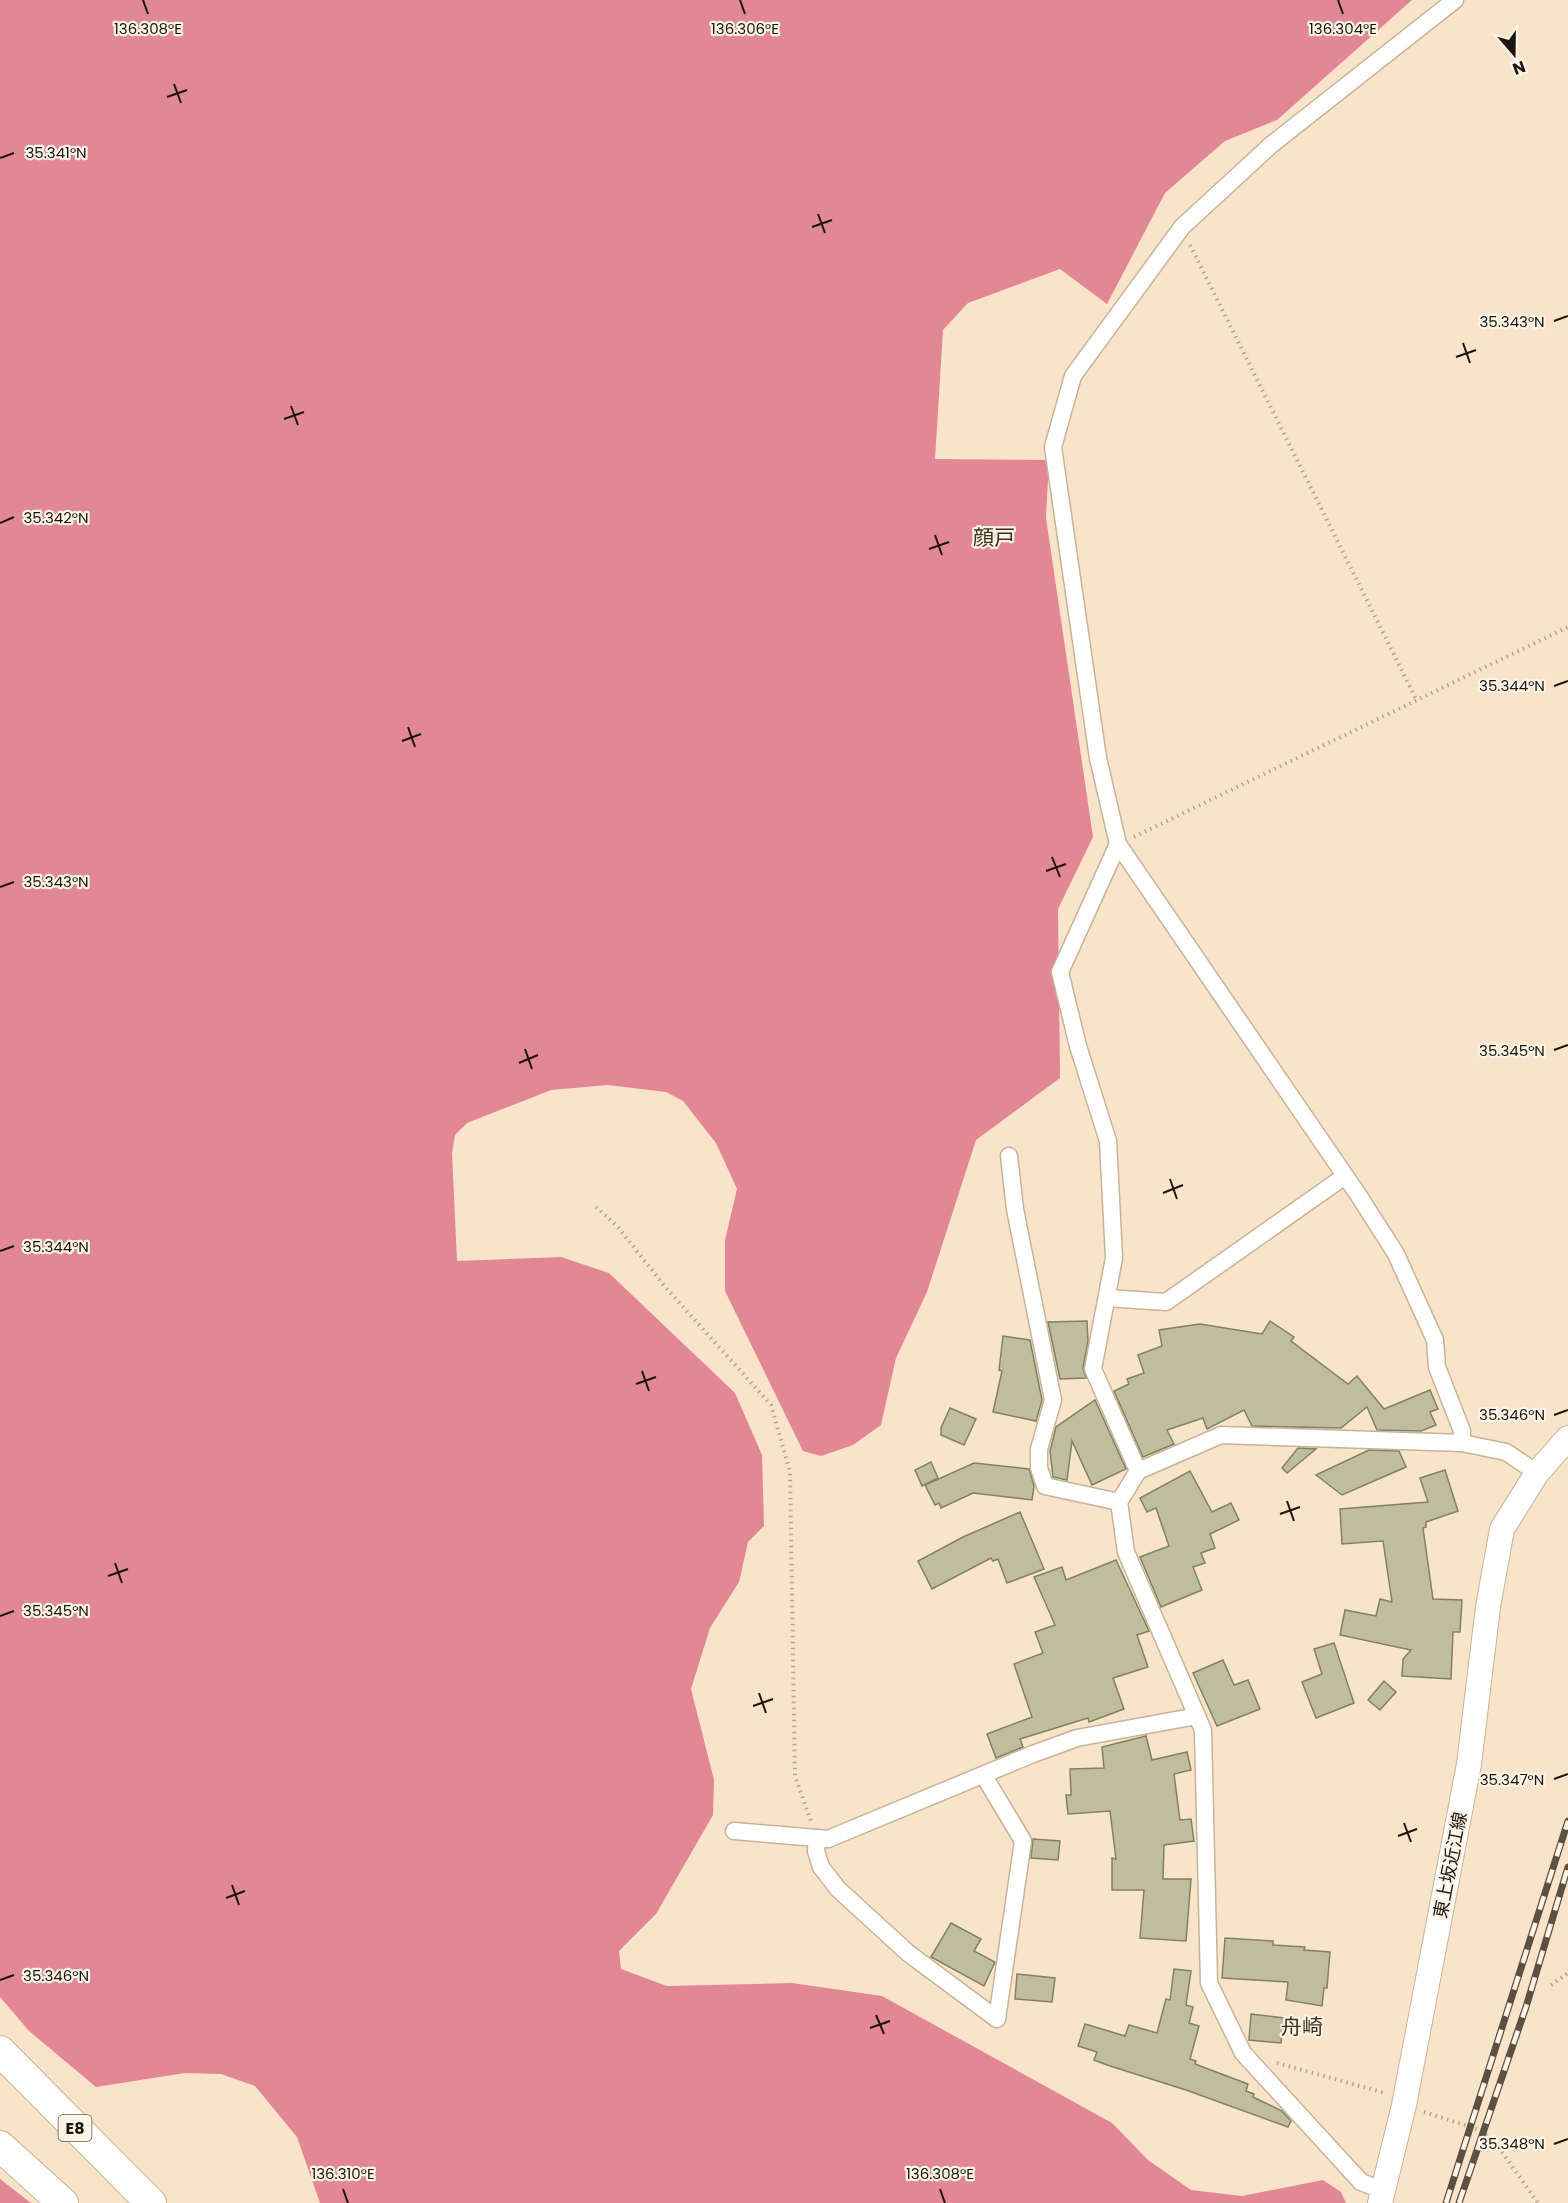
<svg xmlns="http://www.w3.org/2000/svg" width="1568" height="2203" font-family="Poppins,'Noto Sans JP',sans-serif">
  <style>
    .forest { fill: #e18795 }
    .building { fill: #bebe9f; stroke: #818163; stroke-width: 1.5 }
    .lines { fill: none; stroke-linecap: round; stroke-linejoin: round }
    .minor-casing { stroke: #c7b398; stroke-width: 19 }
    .secondary-casing { stroke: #c7b398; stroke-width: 26 }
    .motorway-casing { stroke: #c7b398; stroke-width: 32 }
    .path { stroke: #b5a48e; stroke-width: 4; stroke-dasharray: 1.5 4.5; stroke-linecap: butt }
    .minor { stroke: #fff; stroke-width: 16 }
    .secondary { stroke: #fff; stroke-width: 24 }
    .motorway { stroke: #fff; stroke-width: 30 }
    .rail-casing { stroke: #5b5042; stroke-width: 7 }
    .rail { stroke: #fcf4e9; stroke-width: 4.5; stroke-dasharray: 14; stroke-linecap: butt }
    .ticks { fill: none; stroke: #1c150b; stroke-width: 2 }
    .labels { text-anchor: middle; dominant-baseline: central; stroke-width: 4.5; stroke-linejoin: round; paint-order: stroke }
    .shield { fill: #fcf4e9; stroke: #5f584e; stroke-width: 1.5 }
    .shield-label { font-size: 16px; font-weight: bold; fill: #1c150b }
    .street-label { font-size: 18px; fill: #1c150b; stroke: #fcf4e9 }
    .quarter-label { font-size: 21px; fill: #3f2f18; stroke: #fcf4e9 }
    .ticks-label { font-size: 15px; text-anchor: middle; fill: #1c150b; stroke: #fcf4e9; stroke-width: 4.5; stroke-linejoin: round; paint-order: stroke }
  </style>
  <rect width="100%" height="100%" fill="#f9e4c9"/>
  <g class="forest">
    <polygon points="0,0 1412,0 1277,120 1225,141 1165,193 1107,304 1060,269 968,303 943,330 935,459 1049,460 1046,518 1093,837 1058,909 1060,1078 976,1140 927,1292 896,1358 881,1425 853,1445 821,1456 803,1451 725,1291 725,1240 737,1189 716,1143 683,1101 666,1092 608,1085 551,1090 467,1123 455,1135 452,1153 457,1261 561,1257 609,1273 735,1393 762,1455 764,1526 748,1542 739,1582 710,1628 691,1689 714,1780 713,1815 656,1914 619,1951 621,1969 667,1986 792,1983 882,1996 1112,2123 1148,2160 1191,2190 1242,2196 1323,2180 1341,2192 1346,2203 320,2203 297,2137 255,2086 221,2074 185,2073 96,2087 29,2031 0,1997"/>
    <polygon points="0,2179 31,2203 0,2203"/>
  </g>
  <g class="building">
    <polygon points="1087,1321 1088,1341 1083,1368 1086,1378 1060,1379 1048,1322"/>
    <polygon points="1270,1321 1294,1337 1291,1341 1348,1384 1357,1376 1384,1409 1430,1390 1438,1409 1430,1412 1436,1425 1421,1431 1377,1430 1367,1407 1341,1428 1252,1426 1244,1410 1207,1429 1203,1418 1167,1430 1174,1444 1143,1457 1114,1391 1129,1384 1127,1379 1144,1373 1138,1355 1162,1346 1159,1330 1200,1324 1262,1334"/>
    <polygon points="1003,1336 1030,1340 1042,1400 1036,1421 993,1412 1002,1371 999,1370"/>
    <polygon points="1095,1400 1126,1469 1092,1485 1072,1441 1067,1480 1053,1477 1050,1451 1056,1427"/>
    <polygon points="950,1408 976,1419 964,1445 941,1435 941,1428"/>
    <polygon points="1298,1448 1316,1449 1287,1473 1282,1468"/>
    <polygon points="1369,1450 1399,1451 1406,1467 1342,1495 1316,1475"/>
    <polygon points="931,1462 938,1478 922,1486 915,1470"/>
    <polygon points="974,1463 1029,1469 1034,1486 1032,1500 973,1493 941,1508 939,1503 935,1505 925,1485"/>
    <polygon points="1445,1470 1458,1511 1426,1522 1426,1527 1423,1528 1433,1599 1462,1600 1460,1632 1453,1632 1451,1679 1402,1676 1403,1659 1411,1650 1340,1635 1345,1610 1376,1616 1380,1599 1392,1602 1383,1541 1342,1544 1340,1509 1428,1502 1420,1478"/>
    <polygon points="1190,1471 1212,1512 1231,1503 1239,1520 1210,1534 1215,1548 1201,1553 1205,1563 1193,1567 1202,1590 1161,1607 1140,1557 1169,1546 1156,1508 1147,1512 1140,1498"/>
    <polygon points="1020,1512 1044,1569 1007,1583 998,1559 993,1561 991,1558 932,1589 918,1561 963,1537"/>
    <polygon points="1116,1560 1149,1631 1137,1635 1148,1667 1113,1678 1124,1709 1089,1722 1088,1718 1020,1739 1023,1747 996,1758 987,1734 1032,1717 1014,1664 1043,1653 1035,1632 1055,1625 1034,1577 1062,1567 1066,1580"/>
    <polygon points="1334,1643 1354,1703 1316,1718 1302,1682 1322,1674 1314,1649"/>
    <polygon points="1223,1660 1234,1685 1248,1680 1260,1709 1217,1726 1193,1673"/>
    <polygon points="1384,1681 1396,1692 1380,1710 1368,1700"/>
    <polygon points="1146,1736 1152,1760 1187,1752 1191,1770 1174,1774 1180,1820 1191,1819 1194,1841 1164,1845 1163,1879 1191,1879 1186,1941 1140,1938 1144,1890 1112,1890 1112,1858 1116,1859 1110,1811 1068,1814 1066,1795 1071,1795 1070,1769 1104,1768 1102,1747"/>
    <polygon points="1033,1839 1060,1841 1058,1860 1031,1858"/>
    <polygon points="951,1923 981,1939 974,1951 995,1962 984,1986 931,1957"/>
    <polygon points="1225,1938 1273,1941 1273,1945 1305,1947 1304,1950 1330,1952 1327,1988 1324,1988 1322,2006 1286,2000 1288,1982 1222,1978"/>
    <polygon points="1174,1969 1191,1971 1186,2005 1193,2007 1189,2023 1199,2026 1190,2059 1196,2061 1195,2064 1248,2084 1246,2091 1254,2094 1253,2097 1282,2111 1291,2121 1288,2127 1186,2090 1110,2066 1094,2060 1097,2052 1078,2046 1085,2024 1125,2036 1129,2025 1157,2033 1166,1999 1170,2000"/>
    <polygon points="1017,1974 1055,1978 1052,2002 1015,1999"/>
    <polygon points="1251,2014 1284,2018 1281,2043 1249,2040"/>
  </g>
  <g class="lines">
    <g class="minor-casing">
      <g id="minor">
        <polyline points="1455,0 1271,145 1182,227 1073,376 1053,447 1098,758 1118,844 1359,1196 1396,1254 1435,1340 1437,1367 1462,1431 1462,1443"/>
        <polyline points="1118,844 1060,972 1078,1046 1108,1141 1114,1258 1093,1369 1138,1471"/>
        <polyline points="1009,1156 1015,1209 1053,1400 1039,1449 1039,1468 1045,1486 1119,1502"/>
        <polyline points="1107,1298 1166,1302 1345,1176"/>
        <polyline points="734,1831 828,1839 1033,1754 1077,1738 1197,1716"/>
        <polyline points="817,1838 816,1851 821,1867 838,1889 908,1953 997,2019 1023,1841 984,1776"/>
        <polyline points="1384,2191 1361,2182 1243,2053 1209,1983 1203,1730 1126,1552 1119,1502 1138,1471 1221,1435 1462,1443 1506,1452 1537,1473"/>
      </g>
    </g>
    <g class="secondary-casing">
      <polyline id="secondary" points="1380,2203 1404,2105 1469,1764 1488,1607 1502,1529 1537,1473 1568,1438"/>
    </g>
    <g class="motorway-casing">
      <g id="motorway">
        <polyline points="0,2051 151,2203"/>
        <polyline points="0,2146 63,2203"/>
      </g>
    </g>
    <g class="path">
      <polyline points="1190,245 1417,701"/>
      <polyline points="1134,837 1568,627"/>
      <polyline points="596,1207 617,1226 667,1289 771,1405 790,1472 795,1776 811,1821"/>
      <polyline points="1551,1985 1568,1973"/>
      <polyline points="1277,2063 1385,2093"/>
      <polyline points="1424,2112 1480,2130 1497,2145 1538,2203"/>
    </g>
    <use href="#minor" class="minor"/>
    <use href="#secondary" class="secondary"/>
    <use href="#motorway" class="motorway"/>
    <g class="rail-casing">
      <g id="rail">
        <polyline points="1446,2203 1568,1821"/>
        <polyline points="1459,2203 1526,2007 1568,1867"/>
      </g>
    </g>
    <use href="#rail" class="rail"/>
  </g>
  <path class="ticks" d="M143,0l5,14M740,0l5,14M1338,0l5,14M174,84l7,19M167,97l20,-7M0,158l14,-5M818,214l7,19M812,227l20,-7M1554,321l14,-5M1463,343l7,20M1456,357l20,-7M291,406l7,19M284,419l20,-7M0,523l14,-6M935,535l7,20M929,549l20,-7M1554,686l14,-5M408,727l7,20M402,741l19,-7M1052,857l8,20M1046,871l20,-7M0,887l14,-5M525,1049l7,20M1554,1050l14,-5M519,1063l19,-8M1170,1179l7,20M1163,1193l20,-8M0,1251l14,-5M642,1371l7,20M636,1384l20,-7M1554,1415l14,-5M1287,1501l7,20M1280,1514l20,-7M115,1563l7,20M108,1576l20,-7M0,1616l14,-5M759,1693l7,20M753,1706l20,-7M1554,1779l14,-5M1404,1823l7,19M1398,1836l19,-7M232,1885l7,20M226,1898l19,-7M0,1980l14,-5M876,2015l8,19M870,2028l20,-7M1554,2144l14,-5M343,2189l5,14M940,2189l5,14"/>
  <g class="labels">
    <rect class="shield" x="58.5" y="2115" width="33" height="26" rx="4.5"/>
    <g class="shield-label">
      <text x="75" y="2128">E8</text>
    </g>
    <g class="street-label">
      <text transform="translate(1450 1865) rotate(-79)">東上坂近江線</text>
    </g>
    <g class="quarter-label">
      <text x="994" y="537">顔戸</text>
      <text x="1302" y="2026">舟崎</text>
    </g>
  </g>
  <g class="ticks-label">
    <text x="148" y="34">136.308°E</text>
    <text x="745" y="34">136.306°E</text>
    <text x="1343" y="34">136.304°E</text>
    <text x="56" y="158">35.341°N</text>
    <text x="1512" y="327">35.343°N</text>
    <text x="56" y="523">35.342°N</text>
    <text x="1512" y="691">35.344°N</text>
    <text x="56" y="887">35.343°N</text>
    <text x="1512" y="1056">35.345°N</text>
    <text x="56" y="1252">35.344°N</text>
    <text x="1512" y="1420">35.346°N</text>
    <text x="56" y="1616">35.345°N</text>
    <text x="1512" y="1785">35.347°N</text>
    <text x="56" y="1981">35.346°N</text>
    <text x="1512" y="2149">35.348°N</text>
    <text x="343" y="2179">136.310°E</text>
    <text x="940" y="2179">136.308°E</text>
  </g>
  <g transform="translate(1514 54) rotate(160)" stroke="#fcf4e9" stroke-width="4.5" paint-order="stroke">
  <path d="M0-4.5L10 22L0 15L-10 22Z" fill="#1c150b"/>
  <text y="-9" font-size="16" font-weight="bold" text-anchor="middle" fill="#1c150b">N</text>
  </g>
</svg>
